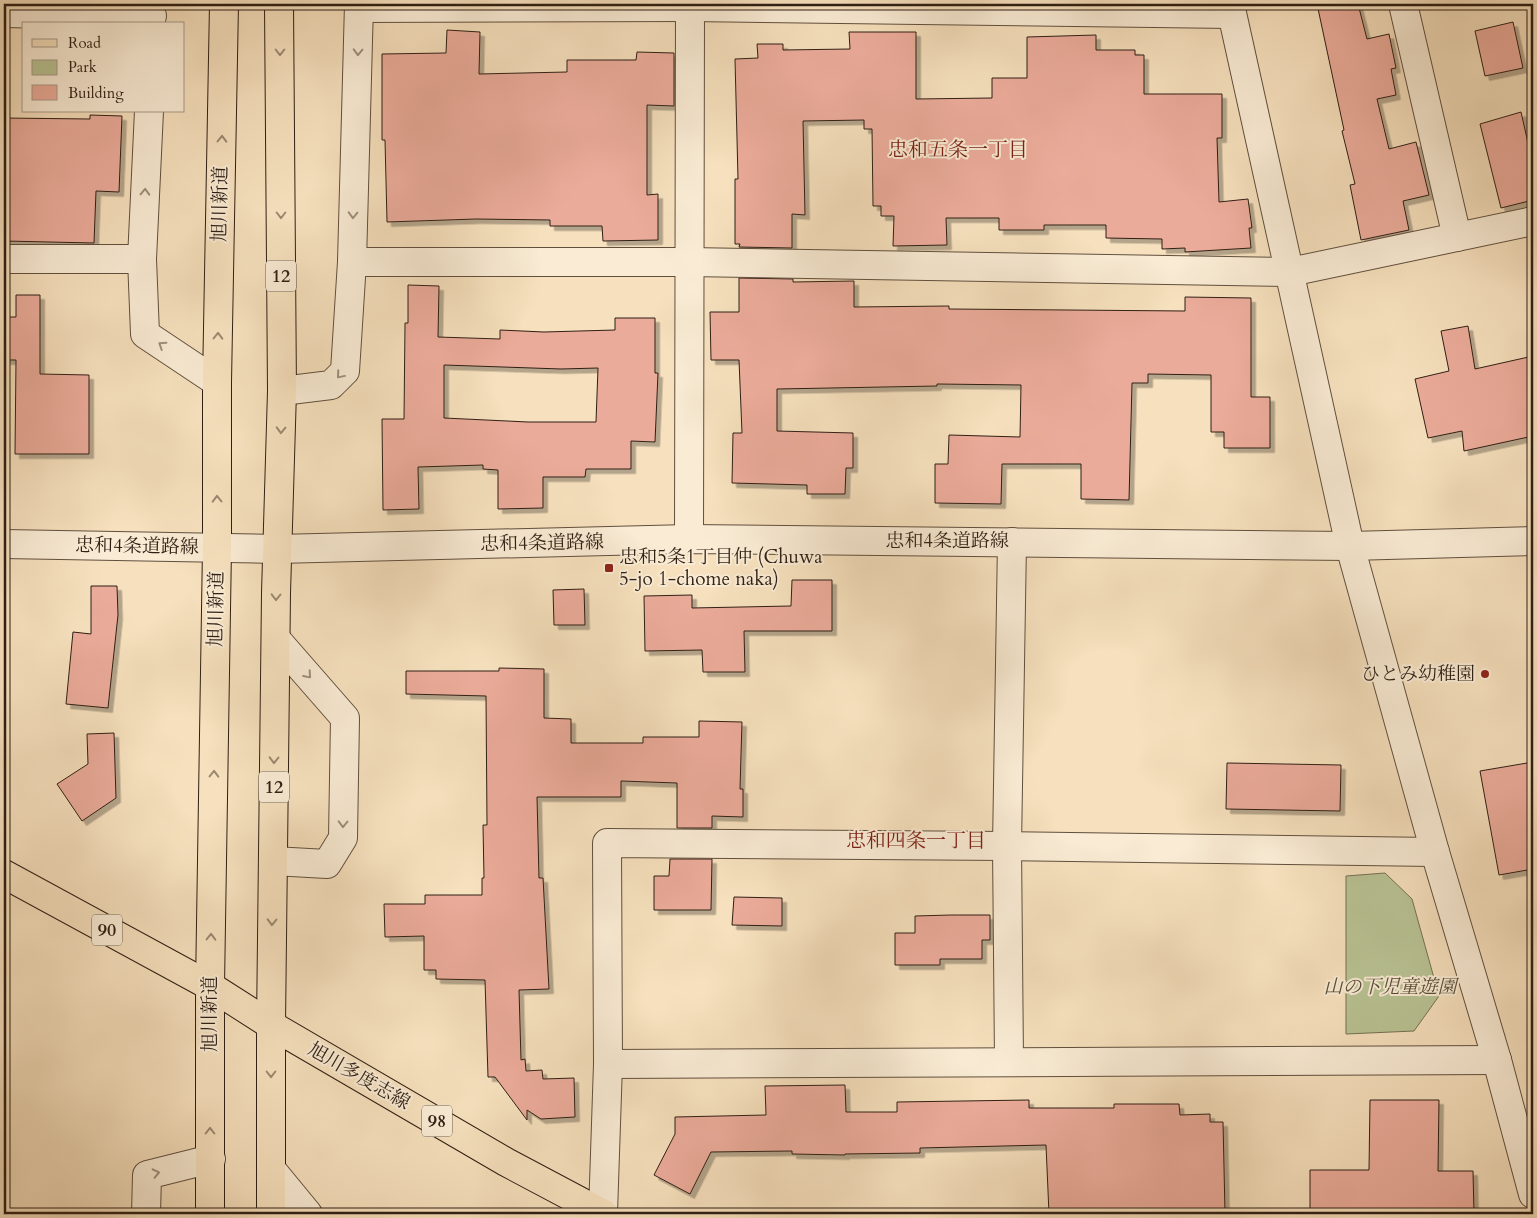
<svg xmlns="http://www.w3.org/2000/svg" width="1537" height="1218" font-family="Cardo,'Noto Serif JP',serif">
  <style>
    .green { fill: #b9c394; stroke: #747154 }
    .building { fill: #ebab9a; stroke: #2f1f14; fill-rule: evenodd; filter: url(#shadow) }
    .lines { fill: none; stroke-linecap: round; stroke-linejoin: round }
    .street-casing { stroke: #614f3e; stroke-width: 30 }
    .primary-casing { stroke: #2f1f14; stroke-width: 30 }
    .highway-casing { stroke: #2f1f14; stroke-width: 30 }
    .street { stroke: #f9ebd4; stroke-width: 28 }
    .primary { stroke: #f6e0bd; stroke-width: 28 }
    .highway { stroke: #f6e0bd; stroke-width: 28 }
    .oneway { stroke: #9c8971 }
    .oneway2 { stroke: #9e8f7e }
    .poi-dot { fill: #8f2418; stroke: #f9ebd4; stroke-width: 2 }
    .labels { text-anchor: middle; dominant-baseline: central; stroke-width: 4; stroke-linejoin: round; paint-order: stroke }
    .shield { fill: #f9ebd4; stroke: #6c5c4e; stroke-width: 1 }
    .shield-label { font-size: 18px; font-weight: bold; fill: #2f1f14 }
    .street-label { font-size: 19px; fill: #2f1f14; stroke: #f9ebd4 }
    .poi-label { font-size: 19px; fill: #2f1f14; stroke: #f9ebd4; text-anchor: start }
    .park-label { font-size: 19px; font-style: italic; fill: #58503a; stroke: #f9ebd4 }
    .neighbourhood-label { font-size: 20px; fill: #7a1f14; stroke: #f9ebd4 }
  </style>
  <defs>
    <filter id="shadow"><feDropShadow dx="4.5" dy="4.5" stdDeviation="0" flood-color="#0004"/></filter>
  </defs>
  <rect width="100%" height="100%" fill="#f6e0bd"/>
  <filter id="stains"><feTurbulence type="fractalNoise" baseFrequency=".004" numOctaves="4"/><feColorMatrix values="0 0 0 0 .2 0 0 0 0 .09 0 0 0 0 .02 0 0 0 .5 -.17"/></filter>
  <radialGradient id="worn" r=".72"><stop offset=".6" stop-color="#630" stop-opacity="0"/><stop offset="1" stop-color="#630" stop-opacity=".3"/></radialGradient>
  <polygon class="green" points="1385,873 1412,899 1439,996 1414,1031 1346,1034 1346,876"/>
  <g class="building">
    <polygon points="1317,4 1358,4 1367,39 1389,34 1396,68 1391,69 1396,95 1377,99 1389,149 1416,142 1429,195 1403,201 1409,230 1361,240 1350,185 1355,184 1342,131 1344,130"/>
    <polygon points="1513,22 1523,68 1485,76 1475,31"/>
    <polygon points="447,30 480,32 479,74 567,72 567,60 636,60 637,52 674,53 674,106 647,105 647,195 658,194 658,240 603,241 602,226 550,226 550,220 476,219 387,222 385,140 382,140 382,54 446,53"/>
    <polygon points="849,32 916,32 916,99 992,98 992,78 1027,78 1027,37 1096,35 1096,50 1135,50 1135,55 1144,55 1144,94 1222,94 1222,138 1217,138 1219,202 1248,199 1252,228 1249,228 1251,248 1185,252 1185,248 1162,249 1162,239 1106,238 1106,225 1044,225 1044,230 999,230 999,218 946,218 947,245 893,246 894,216 881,216 881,206 873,206 872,129 864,129 864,120 803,121 805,215 792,214 792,248 739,247 740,244 735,244 735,179 738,179 735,59 758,58 757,44 783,44 783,50 850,49"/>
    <polygon points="1521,112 1533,165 1533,200 1501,208 1480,124"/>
    <polygon points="90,115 122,116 119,192 96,191 94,243 4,241 4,118 90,119"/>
    <polygon points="739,278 793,279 793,282 854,281 854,307 949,306 949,309 1185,311 1185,297 1251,298 1251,397 1270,397 1270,448 1224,448 1224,432 1211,432 1211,375 1148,374 1148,383 1132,383 1129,500 1081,499 1081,464 1002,464 1001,504 935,503 935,464 948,464 949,435 1020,437 1021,385 937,384 937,386 777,389 777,431 853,433 853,468 846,468 845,494 807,494 807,485 732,483 733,433 742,433 739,360 711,360 710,312 739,312"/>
    <path d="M408,285l31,1 -1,51 62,2v-9l44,2 71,-2v-12h40v55h3l-3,69 -24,-1v28h-45l-1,8h-42v31l-45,1v-39l-15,-1v-4l-65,2 1,42 -36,1 -1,-91h22l1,-96h3zM444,365l117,4 37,-1 -2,54h-68l-84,-4z"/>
    <polygon points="16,295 40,295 40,374 89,375 89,454 15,454 16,360 4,360 4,317 16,317"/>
    <polygon points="1468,326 1475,369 1533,356 1533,436 1464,451 1462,431 1428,438 1415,379 1449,371 1441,331"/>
    <polygon points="792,580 832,580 832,631 744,631 745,672 703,672 702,650 645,651 644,596 692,595 692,608 791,606"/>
    <polygon points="91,586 117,586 118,615 108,708 66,704 73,632 91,634"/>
    <polygon points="584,589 585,625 554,625 553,590"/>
    <polygon points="499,668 544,669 544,718 571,719 571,743 643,743 643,737 699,737 699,721 742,722 740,789 743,789 743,817 712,816 712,828 677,828 677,783 621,781 621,797 537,797 539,878 543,878 549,989 519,990 521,1060 525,1059 526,1071 542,1070 543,1079 574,1078 575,1117 541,1119 527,1110 527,1120 495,1077 488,1077 485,980 436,979 436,970 424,970 424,936 385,937 384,904 425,904 425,895 482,895 482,878 484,878 483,825 487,825 486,696 406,694 406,671 499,671"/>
    <polygon points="114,733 116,798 82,821 57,784 88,764 87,734"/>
    <polygon points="1533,762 1533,869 1499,875 1480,771"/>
    <polygon points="1227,763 1341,765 1340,811 1226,809"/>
    <polygon points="670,859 712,859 711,910 654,910 654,876 669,876"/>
    <polygon points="734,897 782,898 782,926 732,925"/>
    <polygon points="951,915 990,915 990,940 982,940 982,959 940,959 940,965 895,965 895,933 915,933 915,916"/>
    <polygon points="845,1085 846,1112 897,1112 897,1102 1029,1100 1029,1108 1114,1108 1114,1104 1179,1104 1180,1115 1210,1114 1210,1122 1223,1122 1225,1213 1049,1214 1046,1145 920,1148 920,1153 845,1154 845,1155 792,1154 792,1151 711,1152 690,1194 654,1175 675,1134 675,1117 766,1115 765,1086"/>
    <polygon points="1370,1100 1439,1100 1438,1171 1473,1171 1474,1214 1310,1214 1310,1170 1369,1170"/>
  </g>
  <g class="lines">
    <g class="street-casing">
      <g id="street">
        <polyline points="1230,4 1350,546 1435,852 1497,1060 1533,1194"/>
        <polyline points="1403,4 1457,237"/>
        <polyline points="359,8 690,7 1232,14"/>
        <polyline points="4,13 152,16"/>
        <polyline points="149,111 142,259 145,334 217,382"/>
        <polyline points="4,259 142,259"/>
        <polyline points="352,262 689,262 1290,272 1533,221"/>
        <polyline points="282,391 331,385 345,371 352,262 359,4"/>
        <polyline points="689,539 690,4"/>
        <polyline points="4,544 277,549 689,539 1350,546 1533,541"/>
        <polyline points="273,861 327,864 343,838 345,718 276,639"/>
        <polyline points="1009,1061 1007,846 1012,542"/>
        <polyline points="608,1064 1497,1060"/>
        <polyline points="271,1169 308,1214"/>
        <polyline points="603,1213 608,1064 607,843 1007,846 1435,852"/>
        <polyline points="146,1214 147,1175 211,1159"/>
      </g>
    </g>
    <g class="primary-casing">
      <polyline id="primary" points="4,874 210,986 271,1025 506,1162 604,1214"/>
    </g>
    <g class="highway-casing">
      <g id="highway">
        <polyline points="210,1214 210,986 217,547 217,382 224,4"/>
        <polyline points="271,1214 271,1025 276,593 282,391 279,4"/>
      </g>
    </g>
    <use href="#street" class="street"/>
    <use href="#primary" class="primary"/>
    <use href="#highway" class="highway"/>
  </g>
  <defs><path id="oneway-chevron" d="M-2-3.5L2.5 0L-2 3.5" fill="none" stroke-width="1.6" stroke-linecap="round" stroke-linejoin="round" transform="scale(1.25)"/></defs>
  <g class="oneway">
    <use href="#oneway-chevron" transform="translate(280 52) rotate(90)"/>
    <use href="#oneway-chevron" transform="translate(222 139) rotate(-89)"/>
    <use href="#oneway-chevron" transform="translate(281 215) rotate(90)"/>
    <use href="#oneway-chevron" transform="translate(218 336) rotate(-89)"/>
    <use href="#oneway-chevron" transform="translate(281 430) rotate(92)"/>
    <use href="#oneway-chevron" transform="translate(217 499) rotate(-91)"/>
    <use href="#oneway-chevron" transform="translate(276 597) rotate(91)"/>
    <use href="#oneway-chevron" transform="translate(274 760) rotate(91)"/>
    <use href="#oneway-chevron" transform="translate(214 774) rotate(-89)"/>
    <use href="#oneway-chevron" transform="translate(272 922) rotate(91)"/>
    <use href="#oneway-chevron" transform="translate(211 937) rotate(-89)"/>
    <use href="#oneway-chevron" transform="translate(271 1074) rotate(90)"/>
    <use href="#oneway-chevron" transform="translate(210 1131) rotate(-90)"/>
  </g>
  <g class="oneway2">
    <use href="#oneway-chevron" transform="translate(358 52) rotate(92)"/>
    <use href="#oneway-chevron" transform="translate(145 192) rotate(-88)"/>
    <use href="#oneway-chevron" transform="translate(353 215) rotate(92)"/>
    <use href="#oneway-chevron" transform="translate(162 345) rotate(-147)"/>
    <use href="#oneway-chevron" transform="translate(340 375) rotate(130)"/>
    <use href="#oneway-chevron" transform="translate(308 675) rotate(49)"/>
    <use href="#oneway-chevron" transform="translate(343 824) rotate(91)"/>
    <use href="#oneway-chevron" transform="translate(156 1173) rotate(-13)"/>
  </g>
  <g class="poi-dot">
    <rect x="604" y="563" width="10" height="10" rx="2.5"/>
    <circle cx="1485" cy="674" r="5"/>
  </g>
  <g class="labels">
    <g class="shield">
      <rect x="266" y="260.5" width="30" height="31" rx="4"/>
      <rect x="259" y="771.5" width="30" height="31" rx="4"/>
      <rect x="92" y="914.5" width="30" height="31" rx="4"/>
      <rect x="422" y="1105.5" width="30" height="31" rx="4"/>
    </g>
    <g class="shield-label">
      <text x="281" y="276">12</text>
      <text x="274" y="787">12</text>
      <text x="107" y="930">90</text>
      <text x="437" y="1121">98</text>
    </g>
    <g class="street-label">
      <text transform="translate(220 204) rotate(-89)">旭川新道</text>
      <text x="947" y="541">忠和4条道路線</text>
      <text transform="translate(542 543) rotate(-1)">忠和4条道路線</text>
      <text transform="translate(137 546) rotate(1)">忠和4条道路線</text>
      <text transform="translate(216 609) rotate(-89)">旭川新道</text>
      <text transform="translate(210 1014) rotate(-90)">旭川新道</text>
      <text transform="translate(359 1076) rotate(30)">旭川多度志線</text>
    </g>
    <g class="poi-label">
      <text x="619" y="557">忠和5条1丁目仲 (Chuwa<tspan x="619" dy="22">5-jo 1-chome naka)</tspan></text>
      <text x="1475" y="674" text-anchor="end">ひとみ幼稚園</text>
    </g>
    <g class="park-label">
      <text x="1390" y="987">山の下児童遊園</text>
    </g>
    <g class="neighbourhood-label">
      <text x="958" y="149">忠和五条一丁目</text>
      <text x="916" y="840">忠和四条一丁目</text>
    </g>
  </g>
  <rect width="1537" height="1218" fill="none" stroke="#f6e0bd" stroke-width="20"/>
  <rect x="5" y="5" width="1527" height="1208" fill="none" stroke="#2f1f14" stroke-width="2.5"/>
  <rect x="10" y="10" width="1517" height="1198" fill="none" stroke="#2f1f14"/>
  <rect x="22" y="22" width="162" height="90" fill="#f9ebd4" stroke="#a89987"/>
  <rect x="32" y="39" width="25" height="8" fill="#f6e0bd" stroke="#a89987"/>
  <text x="68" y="48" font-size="15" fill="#2f1f14">Road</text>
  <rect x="32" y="60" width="25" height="15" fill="#b9c394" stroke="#a89987"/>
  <text x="68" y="72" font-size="15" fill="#2f1f14">Park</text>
  <rect x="32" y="85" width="25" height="15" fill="#ebab9a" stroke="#a89987"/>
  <text x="68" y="98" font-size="15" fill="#2f1f14">Building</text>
  <rect width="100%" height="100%" filter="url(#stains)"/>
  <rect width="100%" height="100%" fill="url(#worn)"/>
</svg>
